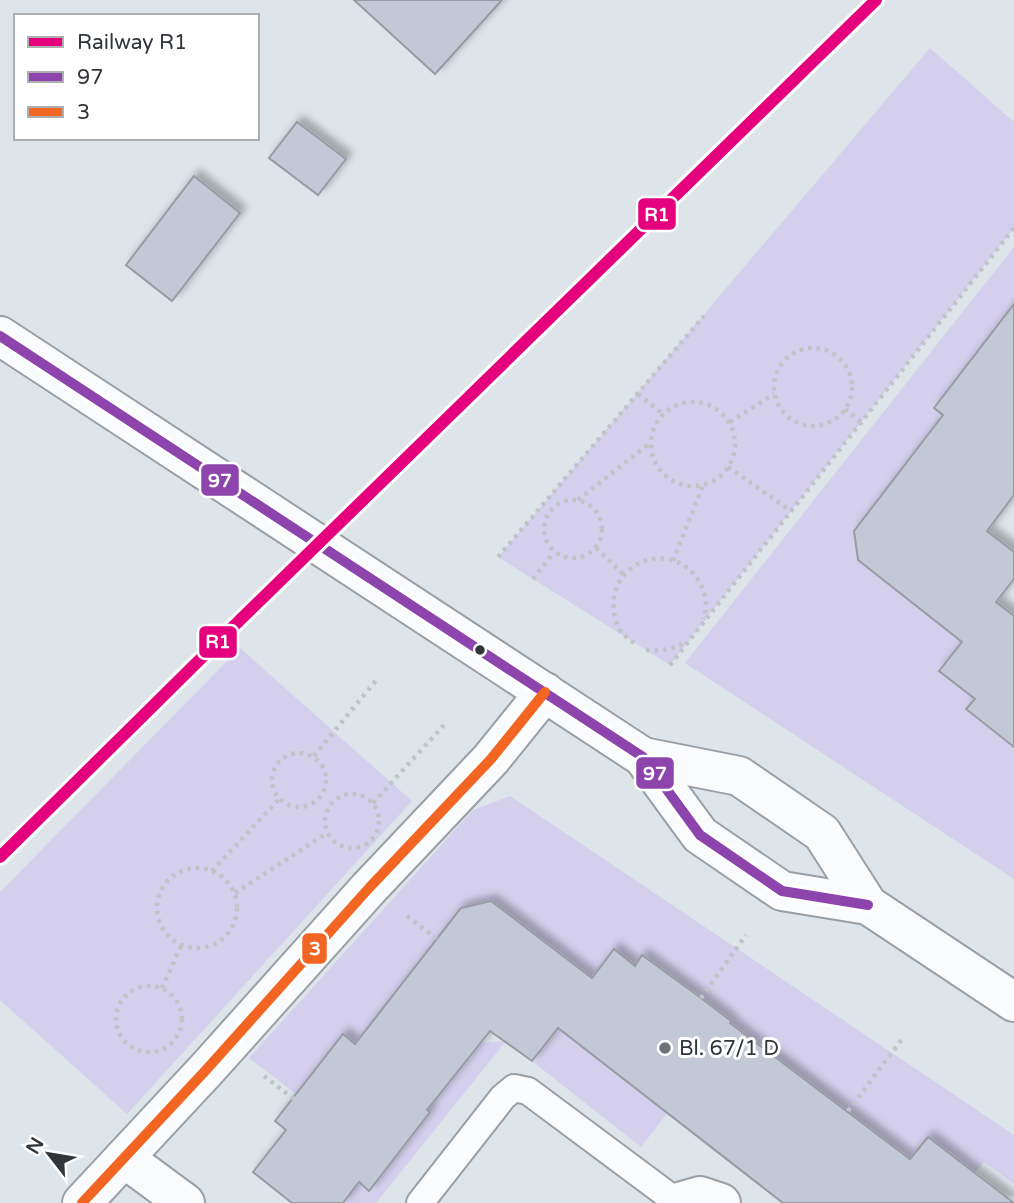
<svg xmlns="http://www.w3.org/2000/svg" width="1014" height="1203" font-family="'Varela Round',sans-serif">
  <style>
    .green { fill: #d4cfed }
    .building { fill: #c2c8d6; stroke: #989ba1; stroke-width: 2; filter: url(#shadow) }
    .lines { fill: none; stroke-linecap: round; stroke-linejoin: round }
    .lane-casing { stroke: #999fa4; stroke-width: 30 }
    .street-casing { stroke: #999fa4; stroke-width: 42 }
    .primary-casing { stroke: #999fa4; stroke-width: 42 }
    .path { stroke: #c0c4c6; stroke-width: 4.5; stroke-dasharray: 3.5 5; stroke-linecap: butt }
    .lane { stroke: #fafbfc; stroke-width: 26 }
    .street { stroke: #fafbfc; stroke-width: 38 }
    .primary { stroke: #fafbfc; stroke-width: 38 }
    .bus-1-casing { stroke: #fff; stroke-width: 16 }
    .bus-2-casing { stroke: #fff; stroke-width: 16 }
    .bus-1 { stroke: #8e44ad; stroke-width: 10 }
    .bus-2 { stroke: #f26522; stroke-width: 10 }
    .rail-1-casing { stroke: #fff; stroke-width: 18 }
    .rail-1 { stroke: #e5007d; stroke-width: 12 }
    .bus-dot { fill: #30353a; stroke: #fff; stroke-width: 2.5 }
    .poi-dot { fill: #6d7278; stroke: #fff; stroke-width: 2.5 }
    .labels { text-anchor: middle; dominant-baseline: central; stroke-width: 6; stroke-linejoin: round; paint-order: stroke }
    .poi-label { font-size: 21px; fill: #30353a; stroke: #fff; text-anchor: start }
    .line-badge { stroke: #fff; stroke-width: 2.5 }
    .badge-label { font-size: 19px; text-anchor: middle; font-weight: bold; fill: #fff }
  </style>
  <defs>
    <filter id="shadow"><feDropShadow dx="6" dy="-6" stdDeviation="3.5" flood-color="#0004"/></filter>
  </defs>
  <rect width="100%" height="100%" fill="#dde4ea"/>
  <g class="green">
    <polygon points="930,48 1014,122 1014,228 670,665 498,557"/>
    <polygon points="1014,247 1014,321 1005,315 934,407 943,415 854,531 858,560 962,642 940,671 975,699 966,710 1014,747 1014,879 685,663"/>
    <polygon points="240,648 412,801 127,1114 0,1000 0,892"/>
    <polygon points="510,796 1014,1135 1014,1184 984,1162 975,1173 928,1137 903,1169 869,1128 782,1062 723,1031 731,1021 643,956 635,966 613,949 592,978 491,901 461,908 355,1044 344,1035 297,1095 249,1058 473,810"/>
    <polygon points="565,1019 668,1112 641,1147 532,1061"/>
    <polygon points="506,1041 376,1203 343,1203 359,1182 369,1190 429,1113 419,1104 480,1043"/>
  </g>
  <g class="building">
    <polygon points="354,0 502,0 435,74"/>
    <polygon points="297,122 346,159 318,195 269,158"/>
    <polygon points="194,176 240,213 172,301 126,265"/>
    <polygon points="1014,304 1014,495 987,531 1014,552 1014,579 996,602 1014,616 1014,747 966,709 975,699 939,671 962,642 858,560 854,531 943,415 934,408"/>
    <polygon points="491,901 592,978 614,949 635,966 642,955 701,998 731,1021 730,1023 910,1159 928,1137 1014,1203 783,1203 558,1028 532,1061 490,1031 427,1110 430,1112 369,1191 359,1182 343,1203 292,1203 253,1172 286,1130 275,1121 343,1034 355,1044 461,908"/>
  </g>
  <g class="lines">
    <g class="lane-casing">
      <polyline id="lane" points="420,1203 503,1097 514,1088 528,1091 677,1202"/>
    </g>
    <g class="street-casing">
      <g id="street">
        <polyline points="124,1158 185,1203"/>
        <polyline points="82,1203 206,1070 369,888 491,759 545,692"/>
        <polyline points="676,1203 700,1196 721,1203"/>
      </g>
    </g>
    <g class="primary-casing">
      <g id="primary">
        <polyline points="0,336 643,757 700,835 782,891 868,905"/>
        <polyline points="643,757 739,776 822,833 868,905 1014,1002"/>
      </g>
    </g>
    <g class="path">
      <circle cx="813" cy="387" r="39"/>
      <polyline points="638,394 663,414"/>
      <circle cx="693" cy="444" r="42"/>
      <polyline points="845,409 861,422"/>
      <polyline points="730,422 774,394"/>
      <polyline points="728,467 791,511"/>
      <polyline points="578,500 650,443"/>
      <circle cx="573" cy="529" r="29"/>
      <polyline points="596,548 624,575"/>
      <polyline points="498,557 704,316"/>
      <polyline points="673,561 703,485"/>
      <polyline points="533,579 554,552"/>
      <path d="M634,643c-4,-4 -10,-7 -13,-11 -4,-6 -6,-14 -7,-20 -7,-51 60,-75 86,-29 6,10 8,25 3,36"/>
      <path d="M646,650c15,1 26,0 40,-8"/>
      <polyline points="670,665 1014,228"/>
      <circle cx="299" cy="780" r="27"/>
      <polyline points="314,756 378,678"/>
      <circle cx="352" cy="821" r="27"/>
      <polyline points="373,803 444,725"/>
      <circle cx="197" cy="908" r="40"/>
      <polyline points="212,871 279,799"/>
      <polyline points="235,893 327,833"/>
      <polyline points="407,916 437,939"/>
      <circle cx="149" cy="1019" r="33"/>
      <polyline points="162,988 181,946"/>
      <polyline points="701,998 746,935"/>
      <polyline points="264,1076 294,1099"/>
      <polyline points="848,1111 902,1039"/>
    </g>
    <use href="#lane" class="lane"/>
    <use href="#street" class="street"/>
    <use href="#primary" class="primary"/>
    <g class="bus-1-casing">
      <polyline id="bus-1" points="0,336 643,757 700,835 782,891 868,905"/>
    </g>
    <g class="bus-2-casing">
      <polyline id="bus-2" points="82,1203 206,1070 369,888 491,759 545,692"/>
    </g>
    <use href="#bus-1" class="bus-1"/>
    <use href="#bus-2" class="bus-2"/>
    <g class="rail-1-casing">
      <polyline id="rail-1" points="0,857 241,619 876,0"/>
    </g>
    <use href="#rail-1" class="rail-1"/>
  </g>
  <circle class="bus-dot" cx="480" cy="650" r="6"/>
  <circle class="poi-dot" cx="665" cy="1048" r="7"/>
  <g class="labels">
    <g class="poi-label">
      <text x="679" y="1048">Bl. 67/1 D</text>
    </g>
  </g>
  <g class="line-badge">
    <rect x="637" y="197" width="40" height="34" rx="7" fill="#e5007d"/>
    <rect x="200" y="463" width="40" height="34" rx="7" fill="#8e44ad"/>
    <rect x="198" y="625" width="40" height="34" rx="7" fill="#e5007d"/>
    <rect x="635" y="756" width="40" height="34" rx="7" fill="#8e44ad"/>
    <rect x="301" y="932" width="27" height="33" rx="7" fill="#f26522"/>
  </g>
  <g class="badge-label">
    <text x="657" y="221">R1</text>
    <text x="220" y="487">97</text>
    <text x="218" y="648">R1</text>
    <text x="655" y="780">97</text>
    <text x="315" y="955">3</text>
  </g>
  <rect x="14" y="14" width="245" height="126" fill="#ffffff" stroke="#acaeb0" stroke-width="2"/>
  <rect x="28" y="37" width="35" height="10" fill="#e5007d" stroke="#acaeb0" stroke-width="2"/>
  <text x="77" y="49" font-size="21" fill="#30353a">Railway R1</text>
  <rect x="28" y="72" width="35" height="10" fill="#8e44ad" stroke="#acaeb0" stroke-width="2"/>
  <text x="77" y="84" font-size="21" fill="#30353a">97</text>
  <rect x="28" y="107" width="35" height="10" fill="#f26522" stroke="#acaeb0" stroke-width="2"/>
  <text x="77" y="119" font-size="21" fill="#30353a">3</text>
  <g transform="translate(49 1154) rotate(301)" stroke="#ffffff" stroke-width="5" paint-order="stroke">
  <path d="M0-5L12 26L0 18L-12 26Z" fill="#30353a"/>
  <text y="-10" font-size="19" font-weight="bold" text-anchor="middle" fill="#30353a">N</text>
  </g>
</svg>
